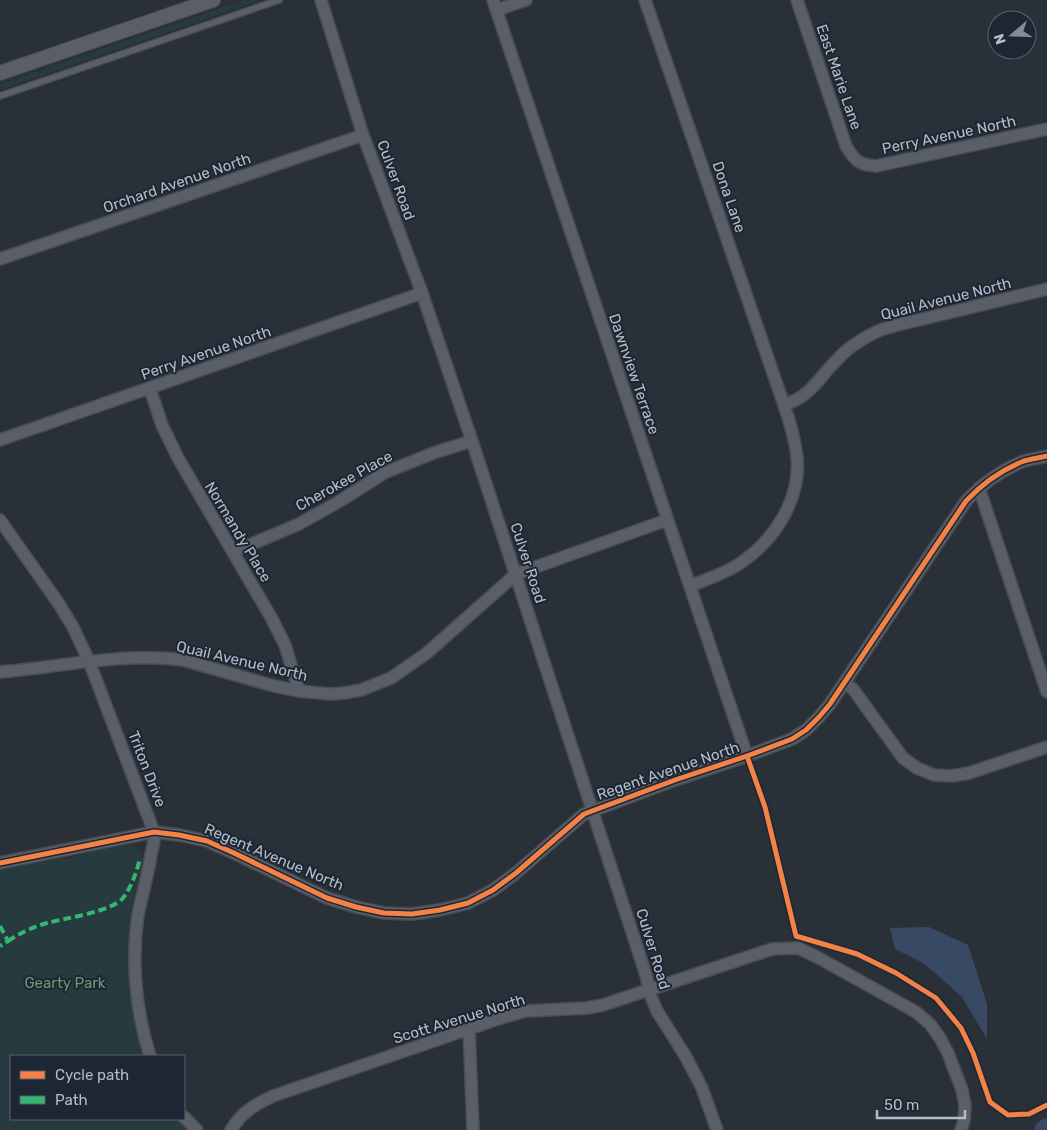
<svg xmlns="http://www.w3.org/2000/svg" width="1047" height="1130" font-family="Rubik,sans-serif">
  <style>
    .green { fill: #273a3e }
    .water { fill: #384963 }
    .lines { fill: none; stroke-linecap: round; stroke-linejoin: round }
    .river { stroke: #384963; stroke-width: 21 }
    .service-casing { stroke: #484c53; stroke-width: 8 }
    .minor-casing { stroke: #484c53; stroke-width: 14 }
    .tertiary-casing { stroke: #484c53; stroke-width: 16 }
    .service { stroke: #5a5e66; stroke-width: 5.5 }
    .minor { stroke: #5a5e66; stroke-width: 11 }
    .tertiary { stroke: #5a5e66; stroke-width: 14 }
    .quiet { stroke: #33b770; stroke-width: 4; stroke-dasharray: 8 4; stroke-linecap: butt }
    .cycleway-casing { stroke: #1d2633; stroke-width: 8 }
    .cycleway { stroke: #f48246; stroke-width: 5 }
    .labels { text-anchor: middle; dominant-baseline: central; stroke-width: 4; stroke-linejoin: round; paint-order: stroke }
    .street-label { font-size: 15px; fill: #b4bcc9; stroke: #1d2633 }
    .park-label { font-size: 15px; fill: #6b9a76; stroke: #1d2633 }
  </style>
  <rect width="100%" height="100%" fill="#2a3038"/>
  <g class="green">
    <polygon points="244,0 261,0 0,90 0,84"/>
    <path d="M129,846c7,1 12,4 14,11 2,10 -4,23 -7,33 -3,12 -6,25 -7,38 -1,7 0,15 0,23 0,38 5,69 14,105h-132v63h165l12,11h-188v-261l73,-12 24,-7z"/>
  </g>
  <polygon class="water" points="929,927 968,945 987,1004 987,1039 962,997 925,964 895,949 890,928"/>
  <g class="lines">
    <polyline class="river" points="1045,1130 1047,1129"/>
    <g class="service-casing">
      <polyline id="service" points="0,96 279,0"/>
    </g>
    <g class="minor-casing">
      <g id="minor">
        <polyline points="321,0 363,135 422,293 472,441 646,975 650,994 657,1011 686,1057 702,1088 717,1130"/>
        <polyline points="493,0 747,756"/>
        <polyline points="645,0 784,405"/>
        <path d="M797,0l49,146c9,15 13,19 30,20l171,-37"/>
        <polyline points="497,10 526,0"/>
        <polyline points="0,259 363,135"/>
        <polyline points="150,389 162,425 178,458 272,619 285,645 299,691"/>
        <polyline points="0,440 422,293"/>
        <polyline points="979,488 1047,692"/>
        <path d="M0,520l59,84 14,23 16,34 65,171c1,8 -1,15 -3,23 -3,20 -9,40 -13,60 -7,46 -2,97 12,141"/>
        <polyline points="233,552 299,524 340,501 384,473 436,452 472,441"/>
        <path d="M690,586c17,-7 34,-12 49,-22 35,-23 62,-64 58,-107 -2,-18 -7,-35 -13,-52 26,-9 32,-23 49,-41 11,-13 28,-25 43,-32 18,-8 41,-11 59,-16 38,-9 75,-18 112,-27"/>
        <path d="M0,672c61,-5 122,-20 183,-12l91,26 25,5 31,3 14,-1 17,-3 30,-12 36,-25 89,-79 151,-54"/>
        <polyline points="844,683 853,689 903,758 917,768 934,775 952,776 969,773 1047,747"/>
        <path d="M0,863l154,-31 25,3 28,6 27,12 93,45 29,9 28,6 28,1 28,-4 28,-7 25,-13 23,-17 68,-59 91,-34 72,-24 45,-17 14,-9 13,-13 11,-13 136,-203c16,-17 35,-31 58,-40 7,-2 15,-3 23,-5"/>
        <polyline points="469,1029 473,1130"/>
        <polyline points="184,1117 197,1130"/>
        <path d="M231,1130c11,-18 23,-25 42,-34l228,-78 25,-7 61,-3 16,-3 169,-56 26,-1 19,9 99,55 14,12 10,14 8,15 14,37 3,15 -1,16 -3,9"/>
      </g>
    </g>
    <g class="tertiary-casing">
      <polyline id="tertiary" points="0,73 213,0"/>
    </g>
    <use href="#service" class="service"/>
    <use href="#minor" class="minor"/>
    <use href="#tertiary" class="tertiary"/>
    <g class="quiet">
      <polyline points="0,926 8,941 0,946"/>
      <path d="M8,941c12,-8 25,-14 39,-18 18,-5 64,-11 76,-25 9,-12 13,-25 17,-39"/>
    </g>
    <g class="cycleway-casing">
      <g id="cycleway">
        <polyline points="747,756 765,807 796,936 857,954 896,973 936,998 961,1028 973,1053 990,1102 1008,1115 1029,1114 1047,1105"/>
        <path d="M0,863l154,-31 25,3 28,6 27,12 93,45 29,9 28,6 28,1 28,-4 28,-7 25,-13 23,-17 68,-59 91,-34 72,-24 45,-17 14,-9 13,-13 11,-13 136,-203c16,-17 35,-31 58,-40 7,-2 15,-3 23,-5"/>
      </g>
    </g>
    <use href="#cycleway" class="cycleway"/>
  </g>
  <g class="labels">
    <g class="street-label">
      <text transform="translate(839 77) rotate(71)">East Marie Lane</text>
      <text transform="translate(949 135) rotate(-12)">Perry Avenue North</text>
      <text transform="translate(396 180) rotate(70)">Culver Road</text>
      <text transform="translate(177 183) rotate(-19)">Orchard Avenue North</text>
      <text transform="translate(729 197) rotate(71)">Dona Lane</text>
      <text transform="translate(946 299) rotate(-14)">Quail Avenue North</text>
      <text transform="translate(206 353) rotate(-19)">Perry Avenue North</text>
      <text transform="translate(634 374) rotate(71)">Dawnview Terrace</text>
      <text transform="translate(344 481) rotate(-29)">Cherokee Place</text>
      <text transform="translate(238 532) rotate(59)">Normandy Place</text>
      <text transform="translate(528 563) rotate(72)">Culver Road</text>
      <text transform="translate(242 661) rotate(13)">Quail Avenue North</text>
      <text transform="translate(147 769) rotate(69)">Triton Drive</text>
      <text transform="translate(668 771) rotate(-19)">Regent Avenue North</text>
      <text transform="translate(274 857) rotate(23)">Regent Avenue North</text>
      <text transform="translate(653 949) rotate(73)">Culver Road</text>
      <text transform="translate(459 1019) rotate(-17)">Scott Avenue North</text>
    </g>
    <g class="park-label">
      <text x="65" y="983">Gearty Park</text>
    </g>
  </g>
  <rect x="10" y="1055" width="175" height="65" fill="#1d2633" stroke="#59626f"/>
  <rect x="20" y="1071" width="25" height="8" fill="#f48246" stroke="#59626f"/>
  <text x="55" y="1080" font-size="15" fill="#b4bcc9">Cycle path</text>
  <rect x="20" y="1096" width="25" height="8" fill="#33b770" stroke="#59626f"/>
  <text x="55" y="1105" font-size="15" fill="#b4bcc9">Path</text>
  <g transform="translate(1012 35) rotate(251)"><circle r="24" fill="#1d2633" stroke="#59626f"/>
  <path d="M0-4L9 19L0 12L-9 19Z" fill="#848b96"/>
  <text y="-8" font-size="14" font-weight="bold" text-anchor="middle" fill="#b4bcc9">N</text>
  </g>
  <path d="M877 1110v8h88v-8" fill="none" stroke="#b4bcc9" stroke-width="2.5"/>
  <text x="884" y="1110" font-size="15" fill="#b4bcc9" stroke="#1d2633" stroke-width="4" paint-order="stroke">50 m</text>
</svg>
